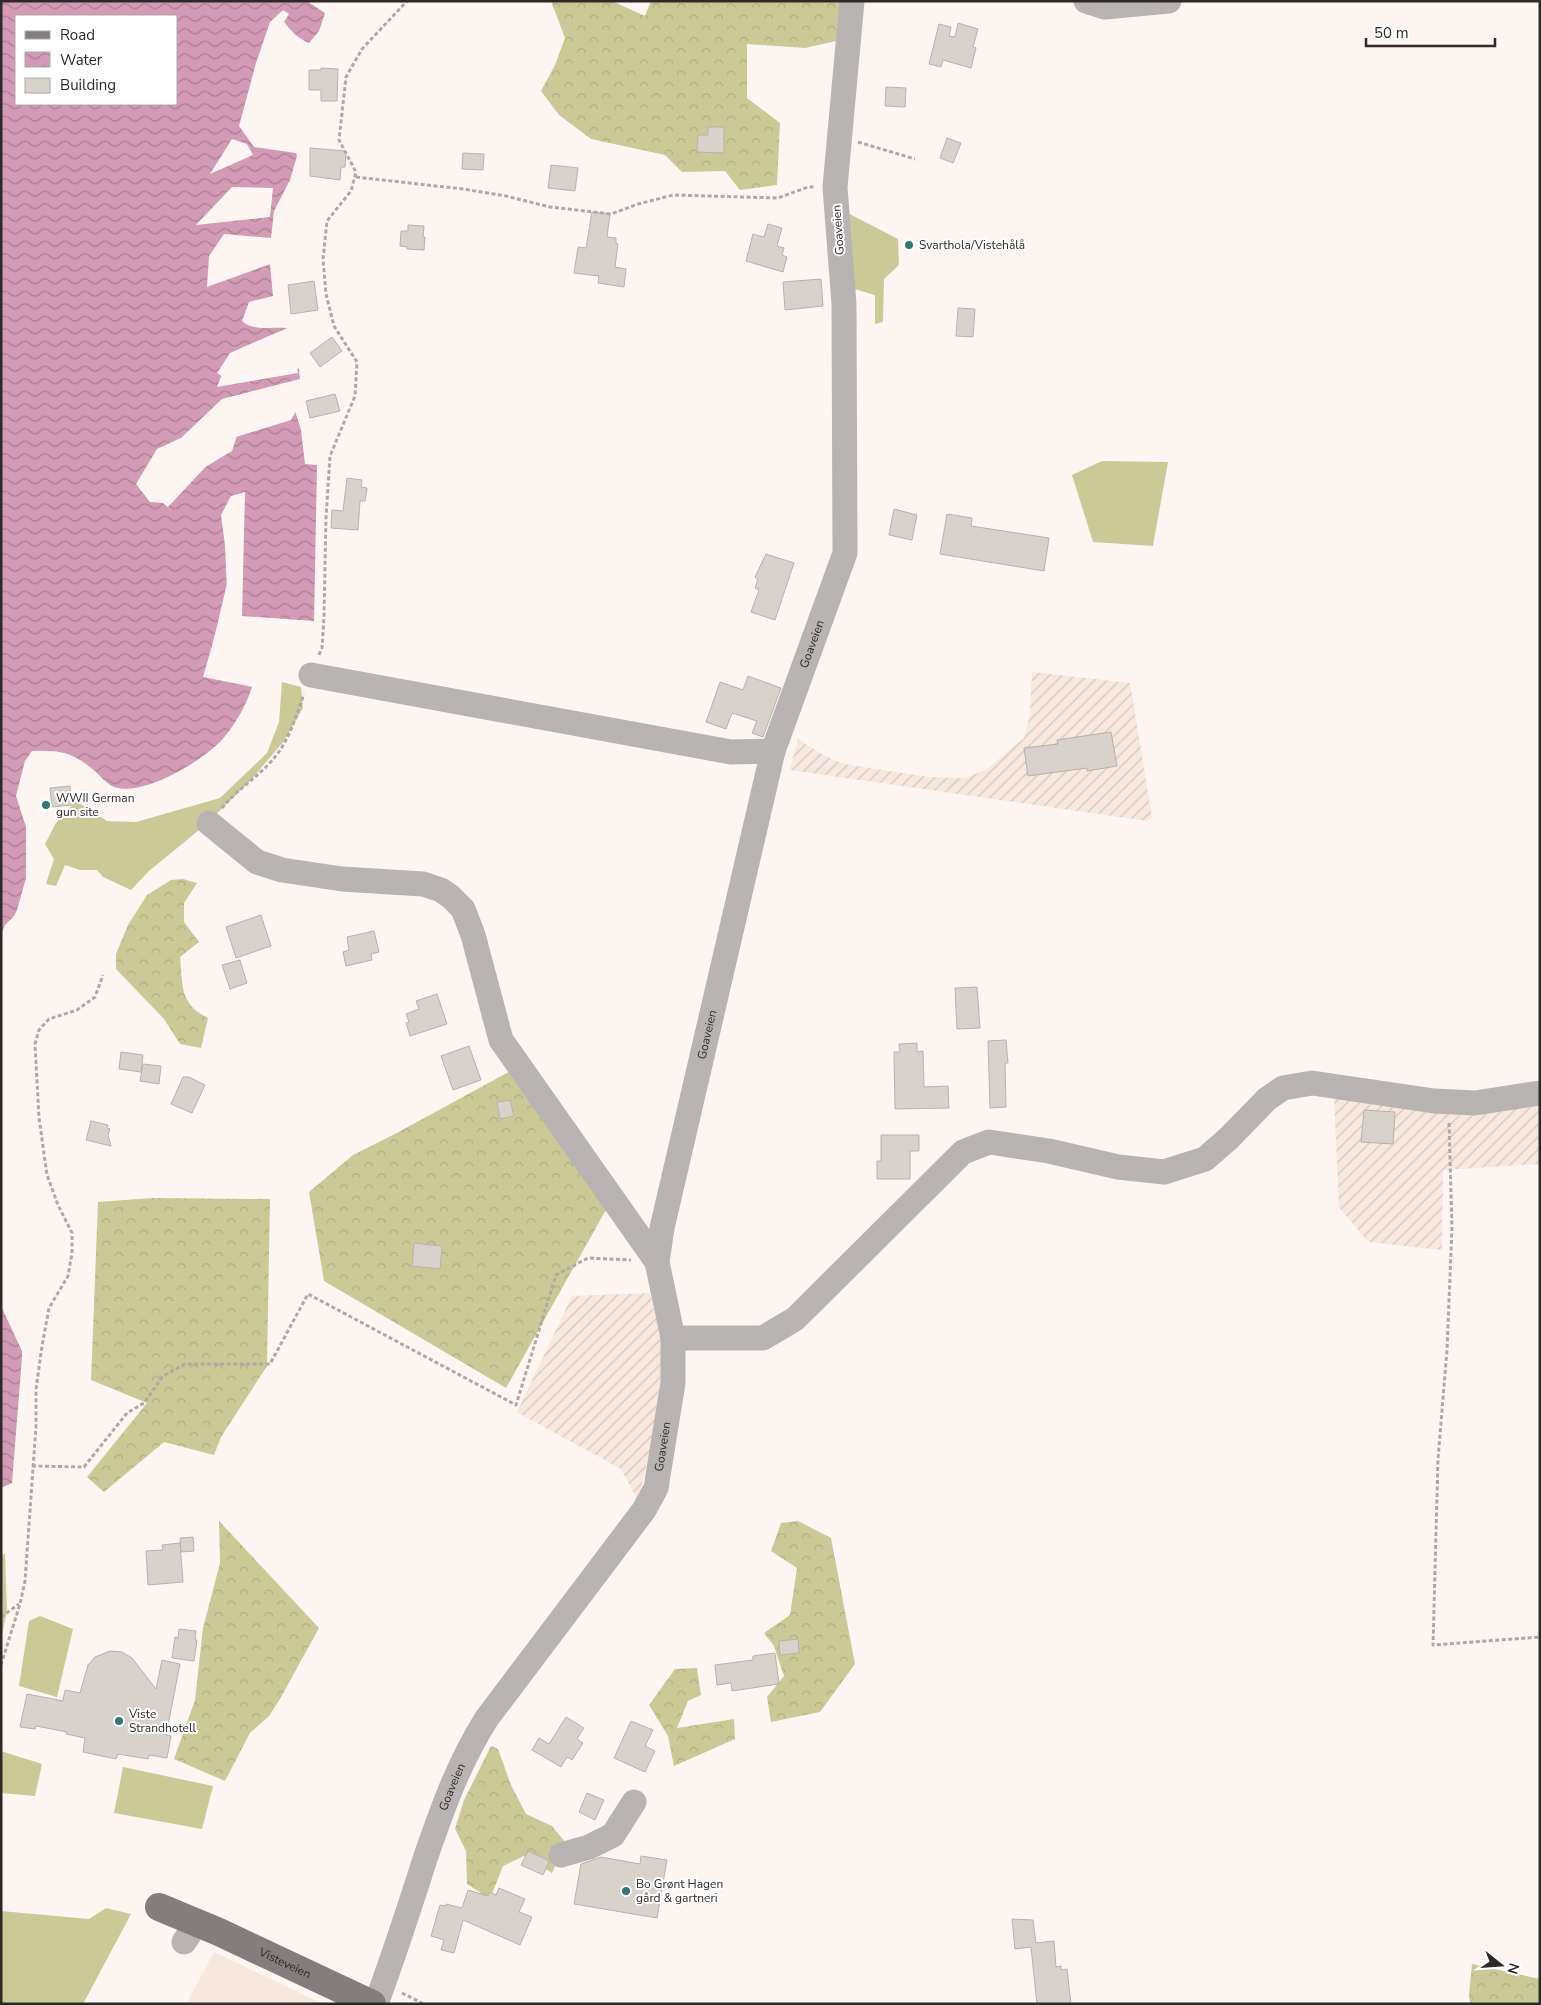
<svg xmlns="http://www.w3.org/2000/svg" width="1541" height="2005" font-family="'Nunito Sans',sans-serif">
  <style>
    .built { fill: #f7e7df }
    .industrial { fill: url(#industrial-furrows) }
    .grass { fill: #cbca96 }
    .forest { fill: url(#forest-crowns) }
    .water { fill: url(#water-waves); fill-rule: evenodd }
    .pier { fill: #fdf5f1 }
    .building { fill: #d7d2cc; stroke: #b7b2ac }
    .lines { fill: none; stroke-linecap: round; stroke-linejoin: round }
    .path { stroke: #afa9a6; stroke-width: 3; stroke-dasharray: 4 2.5; stroke-linecap: butt }
    .minor { stroke: #b9b4b4; stroke-width: 25 }
    .major { stroke: #857d7d; stroke-width: 28 }
    .poi-dot { fill: #307977; stroke: #fff; stroke-width: 2 }
    .labels { text-anchor: middle; dominant-baseline: central; stroke-width: 4; stroke-linejoin: round; paint-order: stroke }
    .street-label { font-size: 12px; fill: #2d2a29; stroke: #fff }
    .poi-label { font-size: 12px; fill: #2d2a29; stroke: #fff; text-anchor: start }
  </style>
  <defs>
    <pattern id="industrial-furrows" width="10" height="10" patternUnits="userSpaceOnUse" patternTransform="scale(1.25)"><rect width="10" height="10" fill="#f7e7df"/><path d="M-1 1l2-2M0 10L10 0M9 11l2-2" fill="none" stroke="#d4c6bf"/></pattern>
    <pattern id="forest-crowns" width="20" height="18" patternUnits="userSpaceOnUse" patternTransform="scale(1.25)"><rect width="20" height="18" fill="#cbca96"/><path d="M2 6a3 3 0 1 1 6 0M12 15a3 3 0 1 1 6 0" fill="none" stroke="#afae81"/></pattern>
    <pattern id="water-waves" width="16" height="10" patternUnits="userSpaceOnUse" patternTransform="scale(1.25)"><rect width="16" height="10" fill="#d39bb5"/><path d="M0 5q4-4 8 0t8 0" fill="none" stroke="#ac7f93"/></pattern>
  </defs>
  <rect width="100%" height="100%" fill="#fdf5f1"/>
  <polygon class="built" points="214,1952 323,2004 186,2004"/>
  <g class="industrial">
    <polygon points="1032,672 1130,683 1152,818 1147,821 790,770 798,739 825,756 844,764 928,777 964,778 986,770 1024,738 1030,714"/>
    <polygon points="1334,1098 1540,1102 1540,1164 1443,1170 1442,1250 1368,1242 1339,1207"/>
    <polygon points="650,1293 662,1342 660,1408 638,1501 621,1469 517,1412 572,1296"/>
  </g>
  <g class="grass">
    <polygon points="842,210 898,239 899,265 884,279 883,322 875,324 875,295 847,287"/>
    <polygon points="1102,461 1168,462 1153,546 1093,542 1072,475"/>
    <polygon points="282,682 301,687 303,708 284,741 250,781 204,826 149,871 131,890 103,877 97,870 80,870 65,865 56,886 46,884 54,859 45,844 56,823 76,801 107,821 136,822 220,798 267,753 279,722"/>
    <polygon points="5,1554 7,1611 1,1639 1,1555"/>
    <polygon points="40,1616 73,1629 57,1697 19,1686 29,1621"/>
    <polygon points="1,1751 42,1764 35,1796 1,1793"/>
    <polygon points="123,1767 213,1786 202,1829 114,1813"/>
    <polygon points="106,1908 131,1914 83,2004 1,2004 1,1911 89,1919"/>
  </g>
  <g class="forest">
    <polygon points="551,1 612,1 645,16 651,1 845,1 845,39 805,48 747,44 747,98 780,123 777,185 740,190 725,171 682,172 665,155 591,139 559,115 541,91 555,65 565,38"/>
    <path d="M183,879l14,4 -13,20v19l15,20 -19,15c3,28 -1,47 28,61l-7,30 -21,-4 -16,-25 -48,-50v-15l12,-29 19,-30 24,-15z"/>
    <polygon points="516,1068 611,1201 506,1388 324,1281 309,1192 353,1155 393,1135"/>
    <polygon points="152,1198 270,1199 267,1366 221,1437 214,1455 164,1442 104,1492 87,1477 147,1403 91,1380 98,1202"/>
    <polygon points="219,1521 319,1628 280,1699 269,1716 250,1733 225,1781 174,1759 195,1700 203,1628 220,1563"/>
    <polygon points="798,1521 831,1538 855,1664 820,1712 771,1722 767,1697 784,1676 774,1646 764,1633 790,1615 797,1568 771,1551 781,1523"/>
    <polygon points="697,1668 701,1695 688,1701 677,1728 734,1719 735,1739 674,1766 668,1736 649,1705 675,1669"/>
    <polygon points="491,1746 498,1749 511,1785 526,1814 552,1826 565,1842 552,1873 524,1856 503,1866 490,1899 467,1884 466,1851 455,1829 464,1800"/>
    <polygon points="1472,1964 1540,1979 1540,2004 1470,2004 1469,1995"/>
  </g>
  <g class="water">
    <path d="M1,1h306l18,12 -6,18 -10,12c-9,-3 -19,-13 -25,-21l5,-8 -6,-4 -13,12 -14,41 -17,63 15,21 42,6 1,3 -7,24 -16,31 -5,44 4,41 -24,6 -7,19c9,10 32,6 45,7l-57,25 -13,20 7,5 62,-14 13,5 1,10 -78,20 -41,39 -24,11 -21,35 14,18 14,1 38,-34 30,-18 9,-28 53,-15 7,22 4,34 12,1 -3,156 -72,-5 3,-124 -14,4 -10,19 8,60 -21,89 46,17c-7,22 -14,36 -28,54 -17,23 -86,65 -114,51 -6,-3 -12,-10 -17,-15 -23,-19 -34,-21 -63,-20l-7,10 -9,35 10,31v51l-9,32 -3,6 -9,9 -4,9zM16,16h160v88h-160z"/>
    <polygon points="1,1306 22,1351 22,1357 12,1483 1,1488"/>
  </g>
  <g class="pier">
    <polygon points="232,139 247,144 253,155 210,174"/>
    <polygon points="232,187 273,188 270,217 196,225"/>
    <polygon points="224,234 271,238 273,243 273,263 207,287 209,256"/>
    <polygon points="286,362 297,366 298,373 217,387 222,374 224,375"/>
    <polygon points="295,406 297,409 291,420 233,438 240,421"/>
    <polygon points="212,460 168,507 159,500 164,501 201,467"/>
    <polygon points="224,520 232,575 211,663 221,668 253,672 257,682 253,687 203,677 227,593"/>
  </g>
  <g class="building">
    <polygon points="958,23 978,29 973,47 976,48 971,68 943,60 941,67 929,64 939,24 951,27 949,36 955,37"/>
    <polygon points="321,68 338,69 337,101 321,101 321,90 309,90 309,70 321,70"/>
    <polygon points="886,87 906,88 905,107 885,106"/>
    <polygon points="708,127 724,127 724,153 697,152 698,135 708,135"/>
    <polygon points="947,138 961,143 953,163 940,158"/>
    <polygon points="310,148 346,151 345,167 341,167 340,180 310,176"/>
    <polygon points="463,153 484,154 483,170 462,169"/>
    <polygon points="551,165 578,168 575,191 548,188"/>
    <polygon points="592,212 610,214 607,237 616,238 616,243 618,244 615,267 626,269 624,287 598,283 599,276 574,273 578,247 586,248"/>
    <polygon points="768,224 782,228 777,246 784,248 782,255 787,257 783,272 746,261 753,234 764,237"/>
    <polygon points="408,225 424,226 423,237 425,237 424,250 407,249 407,247 400,246 401,231 408,231"/>
    <polygon points="821,279 823,306 785,310 783,282"/>
    <polygon points="314,281 318,310 291,314 288,285"/>
    <polygon points="958,308 975,309 973,337 956,336"/>
    <polygon points="332,337 342,351 320,367 310,353"/>
    <polygon points="335,394 340,411 310,418 306,401"/>
    <polygon points="347,478 362,480 361,487 367,488 365,501 360,501 358,530 331,528 332,510 343,511"/>
    <polygon points="894,509 917,515 912,540 889,535"/>
    <polygon points="947,514 972,518 971,526 1049,538 1044,571 940,554"/>
    <polygon points="766,554 794,563 775,620 751,612 759,590 755,588 758,579 755,577"/>
    <polygon points="748,676 781,688 763,737 752,733 757,721 732,713 726,729 706,722 720,682 743,690"/>
    <polygon points="1111,732 1117,766 1087,771 1087,768 1028,776 1024,748 1058,744 1057,740"/>
    <polygon points="70,786 72,805 52,807 50,788"/>
    <polygon points="261,915 271,946 236,958 226,927"/>
    <polygon points="374,931 379,952 371,954 372,960 346,966 343,952 349,950 347,937"/>
    <polygon points="240,960 247,983 230,989 222,965"/>
    <polygon points="977,987 980,1028 957,1029 955,988"/>
    <polygon points="437,994 447,1024 410,1036 406,1023 409,1022 406,1014 419,1009 416,1001"/>
    <polygon points="1006,1040 1008,1063 1005,1063 1006,1107 990,1108 988,1041"/>
    <polygon points="917,1043 917,1052 923,1051 924,1087 948,1086 949,1108 895,1109 894,1052 900,1052 899,1044"/>
    <polygon points="469,1046 481,1080 453,1090 441,1056"/>
    <polygon points="121,1052 143,1055 141,1072 119,1069"/>
    <polygon points="143,1064 161,1066 159,1084 140,1081"/>
    <polygon points="183,1077 189,1077 205,1085 192,1113 171,1104"/>
    <polygon points="510,1100 514,1116 500,1119 497,1102"/>
    <polygon points="1364,1110 1395,1112 1393,1144 1361,1142"/>
    <polygon points="91,1121 108,1125 107,1128 110,1129 108,1135 111,1146 86,1140"/>
    <polygon points="881,1135 919,1135 919,1151 910,1151 910,1179 877,1179 877,1161 881,1161"/>
    <polygon points="414,1243 442,1246 440,1269 412,1266"/>
    <polygon points="193,1537 194,1551 181,1552 180,1538"/>
    <polygon points="180,1543 183,1582 148,1585 146,1551 163,1550 162,1545"/>
    <polygon points="179,1629 196,1631 195,1640 197,1640 194,1661 172,1658 175,1637 178,1638"/>
    <polygon points="798,1639 799,1653 780,1655 779,1641"/>
    <polygon points="110,1651 122,1652 132,1658 156,1689 162,1660 180,1664 166,1735 171,1736 167,1758 149,1755 148,1759 118,1754 116,1759 83,1752 85,1738 66,1734 67,1732 36,1726 35,1729 20,1727 27,1694 63,1701 65,1690 80,1693 88,1665 95,1657"/>
    <polygon points="775,1653 779,1684 732,1691 731,1683 717,1685 715,1665 753,1660 753,1656"/>
    <polygon points="566,1717 584,1728 577,1739 583,1743 572,1760 567,1757 561,1767 532,1750 539,1738 549,1744"/>
    <polygon points="631,1721 653,1730 645,1746 655,1751 645,1772 614,1758"/>
    <polygon points="587,1793 604,1800 595,1820 579,1812"/>
    <polygon points="528,1851 548,1860 549,1862 543,1875 521,1865"/>
    <polygon points="641,1856 667,1860 657,1918 574,1904 581,1864 601,1857 640,1864"/>
    <polygon points="499,1888 525,1899 519,1912 532,1917 520,1945 463,1920 454,1953 441,1950 444,1940 431,1936 440,1905 446,1906 446,1904 462,1908 468,1890 488,1896 489,1892 496,1895"/>
    <polygon points="1012,1919 1033,1920 1036,1943 1054,1941 1056,1967 1061,1966 1061,1970 1067,1969 1071,2004 1037,2004 1031,1947 1015,1949"/>
  </g>
  <g class="lines">
    <g class="path">
      <polyline points="858,142 915,159"/>
      <polyline points="356,177 463,189 506,196 550,207 611,214 638,204 673,195 778,198 808,187 815,187"/>
      <polyline points="319,655 322,648 324,617 326,518 330,456 355,396 357,362 334,326 326,294 323,259 327,221 351,191 356,172 339,140 346,77 362,49 407,1"/>
      <path d="M222,808c15,-19 38,-32 53,-51 15,-19 21,-41 29,-63"/>
      <polyline points="1449,1123 1452,1227 1447,1350 1438,1459 1433,1645 1540,1637"/>
      <polyline points="32,1466 84,1467 127,1413 144,1403 163,1376 185,1364 270,1364 308,1294 516,1405 556,1275 588,1258 631,1260"/>
      <polyline points="1,1617 19,1604"/>
      <polyline points="1,1665 20,1604 25,1581 36,1426 36,1389 42,1346 49,1308 68,1276 72,1253 72,1233 58,1205 47,1175 39,1118 35,1044 39,1030 49,1019 77,1010 95,997 103,975"/>
      <polyline points="402,1993 424,2004"/>
    </g>
    <g class="minor">
      <polyline points="1086,1 1105,7 1169,1"/>
      <polyline points="311,675 731,752 773,751"/>
      <polyline points="209,823 257,862 282,870 342,879 423,884 441,890 451,897 463,909 473,935 501,1040 657,1262"/>
      <polyline points="673,1338 763,1338 795,1319 963,1152 989,1142 1049,1151 1118,1167 1164,1172 1205,1159 1229,1138 1267,1099 1283,1088 1312,1083 1434,1101 1475,1103 1540,1093"/>
      <polyline points="561,1855 589,1847 613,1835 634,1802"/>
      <polyline points="184,1942 197,1923"/>
      <path id="s1" d="M376,2004c18,-49 34,-98 50,-148 17,-49 33,-94 61,-138l157,-208 12,-22 17,-105v-45l-16,-76 5,-34 111,-477 72,-198 -1,-249 -9,-117 17,-186"/>
    </g>
    <path class="major" id="s2" d="M159,1907l60,25 153,72"/>
  </g>
  <g class="poi-dot">
    <circle cx="909" cy="245" r="5"/>
    <circle cx="46" cy="805" r="5"/>
    <circle cx="119" cy="1721" r="5"/>
    <circle cx="626" cy="1891" r="5"/>
  </g>
  <g class="labels">
    <g class="street-label">
      <text transform="translate(838 230) rotate(-94)">Goaveien</text>
      <text stroke="none"><textPath href="#s1" startOffset="1460">Goaveien</textPath></text>
      <text stroke="none"><textPath href="#s1" startOffset="1055">Goaveien</textPath></text>
      <text stroke="none"><textPath href="#s1" startOffset="635">Goaveien</textPath></text>
      <text stroke="none"><textPath href="#s1" startOffset="230">Goaveien</textPath></text>
      <text stroke="none"><textPath href="#s2" startOffset="138">Visteveien</textPath></text>
    </g>
    <g class="poi-label">
      <text x="919" y="245">Svarthola/Vistehålå</text>
      <text x="56" y="798">WWII German<tspan x="56" dy="14">gun site</tspan></text>
      <text x="129" y="1714">Viste<tspan x="129" dy="14">Strandhotell</tspan></text>
      <text x="636" y="1884">Bo Grønt Hagen<tspan x="636" dy="14">gård &amp; gartneri</tspan></text>
    </g>
  </g>
  <rect width="1541" height="2005" fill="none" stroke="#2d2a29" stroke-width="5"/>
  <rect x="15" y="15" width="162" height="90" fill="#ffffff" stroke="#abaaa9"/>
  <rect x="25" y="31" width="25" height="8" fill="#857d7d" stroke="#abaaa9"/>
  <text x="60" y="40" font-size="15" fill="#2d2a29">Road</text>
  <rect x="25" y="52" width="25" height="15" fill="url(#water-waves)" stroke="#abaaa9"/>
  <text x="60" y="65" font-size="15" fill="#2d2a29">Water</text>
  <rect x="25" y="78" width="25" height="15" fill="#d7d2cc" stroke="#abaaa9"/>
  <text x="60" y="90" font-size="15" fill="#2d2a29">Building</text>
  <g transform="translate(1501 1965) rotate(107)" stroke="#ffffff" stroke-width="4" paint-order="stroke">
  <path d="M0-4L9 19L0 12L-9 19Z" fill="#2d2a29"/>
  <text y="-8" font-size="14" font-weight="bold" text-anchor="middle" fill="#2d2a29">N</text>
  </g>
  <path d="M1366 38v8h129v-8" fill="none" stroke="#2d2a29" stroke-width="2.5"/>
  <text x="1374" y="38" font-size="15" fill="#2d2a29" stroke="#ffffff" stroke-width="4" paint-order="stroke">50 m</text>
</svg>
